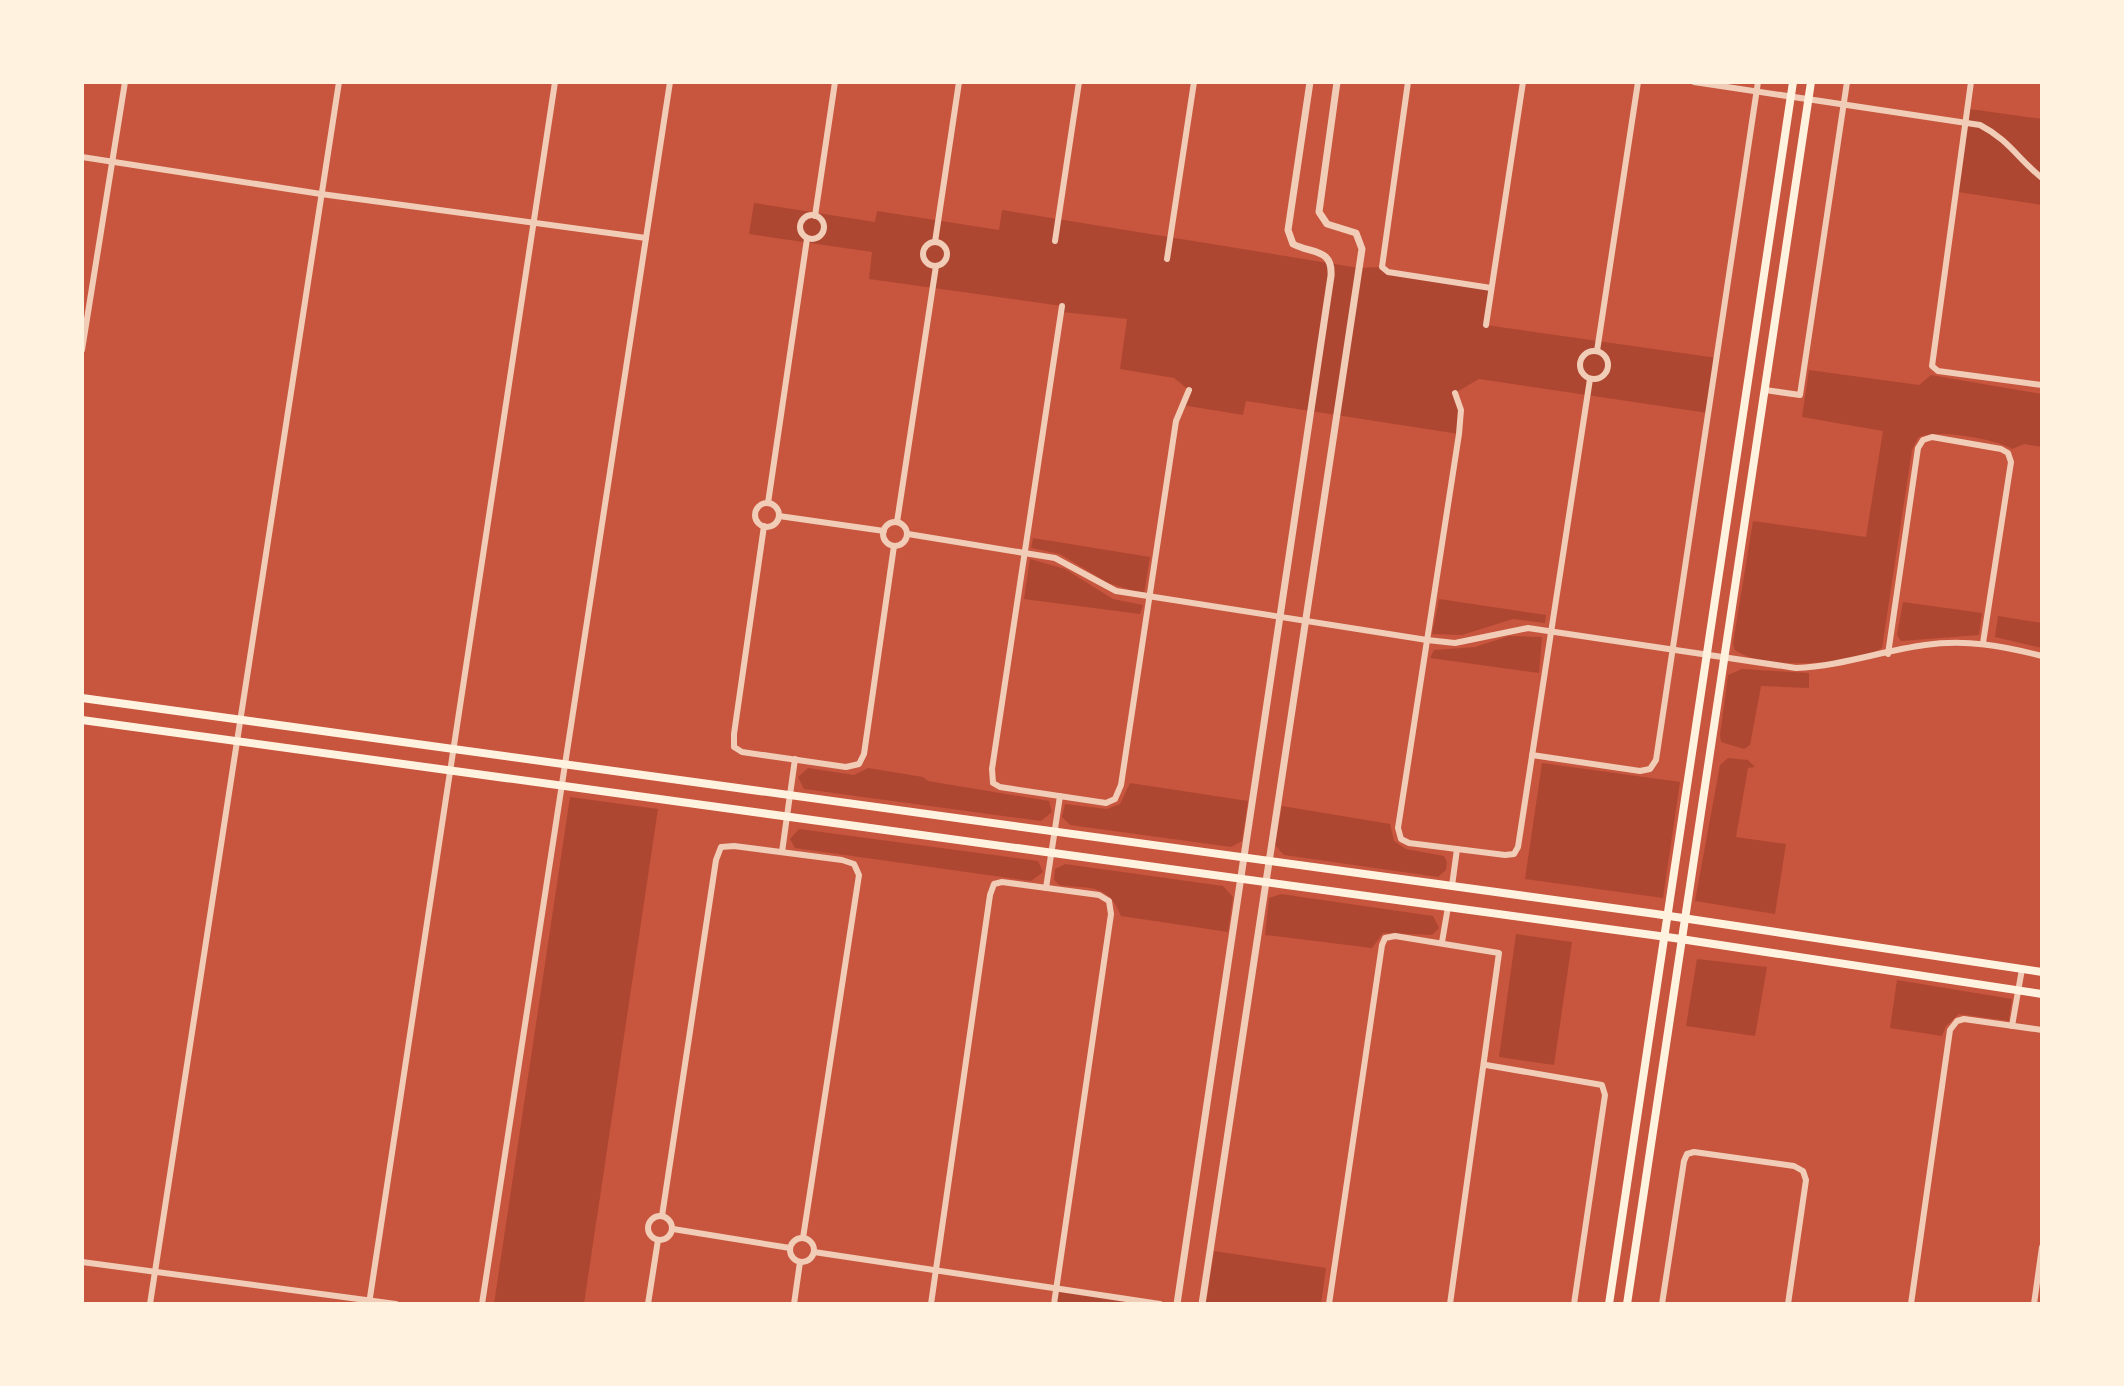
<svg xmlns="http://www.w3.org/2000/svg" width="2124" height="1386" font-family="Signika,sans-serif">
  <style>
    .green { fill: #ae4732 }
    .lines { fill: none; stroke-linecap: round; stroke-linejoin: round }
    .minor { stroke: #f1ccb7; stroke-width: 6 }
    .tertiary { stroke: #f1ccb7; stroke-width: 7 }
    .secondary { stroke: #fff3e0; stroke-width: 8 }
  </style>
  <rect width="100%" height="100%" fill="#c8553d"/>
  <g class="green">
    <polygon points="1970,109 2042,119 2042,205 1958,192"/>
    <polygon points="754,203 875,222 877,211 999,230 1002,210 1359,268 1382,267 1388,272 1491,288 1486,325 1717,358 1708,413 1479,379 1455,393 1461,410 1459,434 1246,401 1243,415 1182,405 1189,390 1174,378 1120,369 1127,319 1062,312 1062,306 869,279 872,252 749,234"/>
    <path d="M1809,370l110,15 12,-10 111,19v53l-18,-3 -12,5c-16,-10 -79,-21 -94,-11l-6,12 -30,198c-27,17 -123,23 -148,1l-1,-6 20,-122 113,16 17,-106 -81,-14z"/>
    <polygon points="1033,538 1150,557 1144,594 1108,583 1060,554 1031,548"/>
    <polygon points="1030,559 1065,569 1113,599 1143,605 1140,614 1024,599"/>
    <polygon points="1439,599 1546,615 1545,623 1513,619 1462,635 1432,634"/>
    <polygon points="1903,602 1982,613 1979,635 1901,641 1897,635"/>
    <polygon points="1998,616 2042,623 2042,648 1995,637"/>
    <polygon points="1509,636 1542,637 1539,673 1430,658 1434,650 1475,647"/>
    <polygon points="1742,669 1809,673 1809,688 1761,686 1750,745 1744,749 1721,742 1720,735 1728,675"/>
    <polygon points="1728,758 1748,760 1755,767 1748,768 1736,837 1786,844 1775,914 1695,901 1720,765"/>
    <polygon points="1542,763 1680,782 1663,898 1525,879"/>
    <polygon points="808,768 854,775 868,768 923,777 928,781 1049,801 1052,812 1041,821 804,789 798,777"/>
    <polygon points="1130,783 1248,801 1242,841 1231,847 1070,825 1062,817 1065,804 1107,809 1120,804"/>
    <polygon points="570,797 658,809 584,1304 494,1304"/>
    <polygon points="1282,806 1390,824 1394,841 1406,849 1444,856 1447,862 1446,870 1438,877 1284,855 1275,845"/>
    <polygon points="799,829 1038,861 1043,872 1031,881 795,848 790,839"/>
    <path d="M1065,864l158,22 10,11 -5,35 -107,-16c-13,-33 -31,-27 -62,-31l-5,-5 1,-11z"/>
    <polygon points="1281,894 1433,916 1439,928 1432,935 1383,933 1372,948 1265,935 1269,898"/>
    <polygon points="1516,934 1572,942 1554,1065 1499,1057"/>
    <polygon points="1697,959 1767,967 1755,1036 1686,1026"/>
    <polygon points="1897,980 2012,999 2009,1021 1959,1014 1946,1026 1942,1036 1890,1028"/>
    <polygon points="1214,1251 1326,1268 1321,1304 1206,1304"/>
    <polygon points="1056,1288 1160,1304 1054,1304"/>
  </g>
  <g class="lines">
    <g class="minor">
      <polyline points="1408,82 1382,267 1388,272 1491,288"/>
      <path d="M1694,82l286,43c29,15 38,34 62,53"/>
      <polyline points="1971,82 1932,366 1938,371 2042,385"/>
      <polyline points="82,157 321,194 646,238"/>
      <circle cx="812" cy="227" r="12"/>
      <polyline points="815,216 835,82"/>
      <polyline points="1055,241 1079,82"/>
      <polyline points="935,242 959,82"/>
      <circle cx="935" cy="254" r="12"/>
      <polyline points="1167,259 1194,82"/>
      <polyline points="1062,306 992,769 993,783 1000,787 1106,803 1115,799 1121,785 1176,421 1189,390"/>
      <polyline points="1486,325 1523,82"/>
      <polyline points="82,350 125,82"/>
      <polyline points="1597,351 1638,82"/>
      <circle cx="1594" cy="365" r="14"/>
      <polyline points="1765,390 1800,395 1847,82"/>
      <polyline points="1455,393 1461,410 1459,434 1398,828 1401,839 1409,843 1505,855 1514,854 1518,847 1590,379"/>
      <polyline points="768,503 807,239"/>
      <circle cx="767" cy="515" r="12"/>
      <polyline points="779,516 884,531"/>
      <polyline points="897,522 936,266"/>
      <circle cx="895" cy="534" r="12"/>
      <polyline points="764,526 734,734 734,747 742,752 846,767 859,764 864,754 894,546"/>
      <path d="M908,534l147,24 61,33 311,49 28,3 73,-15 268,40c45,-2 85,-17 129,-23 41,-6 78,1 117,11"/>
      <polyline points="1888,654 1918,448 1923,440 1932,437 2001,449 2008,453 2011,462 1983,643"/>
      <polyline points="1532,755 1640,771 1650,769 1656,760 1758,82"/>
      <polyline points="782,852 795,759"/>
      <polyline points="1452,886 1457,849"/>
      <polyline points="1046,888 1060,796"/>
      <polyline points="1442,942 1448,907"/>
      <polyline points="2012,1026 2022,969"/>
      <polyline points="1486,1065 1602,1085 1605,1095 1574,1304"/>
      <circle cx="660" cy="1228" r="12"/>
      <polyline points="662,1216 716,860 721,847 734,846 842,860 854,864 859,875 803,1238"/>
      <polyline points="673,1229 790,1248"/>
      <circle cx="802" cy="1250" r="12"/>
      <polyline points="814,1252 1160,1304"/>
      <polyline points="82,1262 396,1304"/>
      <polyline points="150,1304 339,82"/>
      <polyline points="369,1304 555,82"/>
      <polyline points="482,1304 670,82"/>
      <polyline points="648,1304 658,1240"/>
      <polyline points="794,1304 800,1262"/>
      <polyline points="931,1304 990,895 994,884 1002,882 1099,895 1109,901 1111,914 1054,1304"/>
      <polyline points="1329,1304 1382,945 1385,938 1395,936 1499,953 1450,1304"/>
      <polyline points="1662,1304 1684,1161 1687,1154 1694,1152 1794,1166 1803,1171 1806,1180 1788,1304"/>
      <polyline points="1911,1304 1950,1030 1957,1021 1964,1019 2042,1030"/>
      <polyline points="2034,1304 2042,1247"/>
    </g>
    <g class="tertiary">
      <path d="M1177,1304l154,-1028c2,-28 -19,-22 -38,-32l-5,-14 22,-148"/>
      <polyline points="1202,1304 1362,249 1356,233 1327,224 1319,212 1337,82"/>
    </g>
    <g class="secondary">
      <polyline points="82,698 1656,914 2042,972"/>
      <polyline points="82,720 1674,938 2042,994"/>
      <polyline points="1609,1304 1793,82"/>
      <polyline points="1627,1304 1811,82"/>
    </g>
  </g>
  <rect width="2124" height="1386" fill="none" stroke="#fff3e0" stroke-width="168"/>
</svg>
